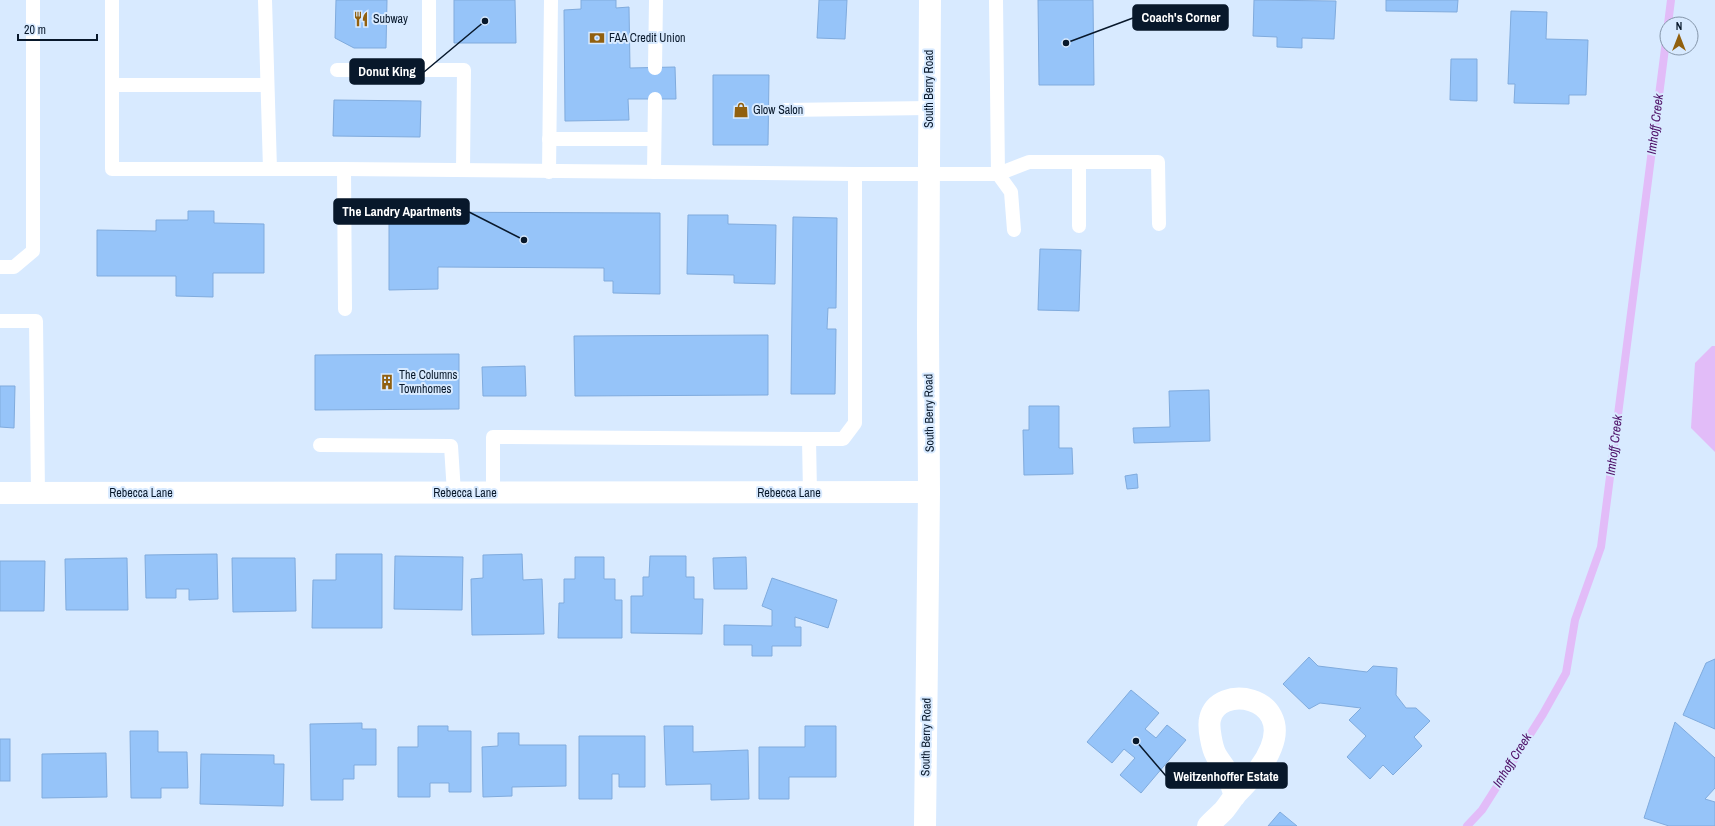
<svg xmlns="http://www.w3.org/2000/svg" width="1715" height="826" font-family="'Archivo Narrow',sans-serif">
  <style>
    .water { fill: #e2bcf8 }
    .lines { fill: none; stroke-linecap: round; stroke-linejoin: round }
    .stream { stroke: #e2bcf8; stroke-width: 8 }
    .building { fill: #96c4f9; stroke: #80abdd }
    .service { stroke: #fff; stroke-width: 14 }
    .minor { stroke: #fff; stroke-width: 22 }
    .tertiary { stroke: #fff; stroke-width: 22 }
    .labels { text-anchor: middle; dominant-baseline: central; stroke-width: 4; stroke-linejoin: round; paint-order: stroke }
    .poi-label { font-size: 12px; fill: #08182b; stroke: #d8eaff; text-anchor: start }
    .street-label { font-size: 12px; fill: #08182b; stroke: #d8eaff }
    .water-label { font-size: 13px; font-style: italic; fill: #4e1068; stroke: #d8eaff }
    .leader { fill: none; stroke: #08182b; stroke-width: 1.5 }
    .callout-dot { fill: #08182b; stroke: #d8eaff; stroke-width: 1.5 }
    .callout { fill: #08182b; stroke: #08182b; stroke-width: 1.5 }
    .callout-label { font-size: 13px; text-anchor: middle; font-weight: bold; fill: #fff }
  </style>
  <rect width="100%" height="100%" fill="#d8eaff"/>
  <polygon class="water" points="1712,346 1715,346 1715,452 1691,428 1695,363"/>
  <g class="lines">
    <g class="stream">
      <polyline points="1668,24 1671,0"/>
      <polyline points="1467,826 1482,810 1543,714 1566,673 1575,620 1601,547 1667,33"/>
    </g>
  </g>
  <g class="building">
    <polygon points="336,0 387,0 386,48 354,48 335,38"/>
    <polygon points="454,0 515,0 516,43 454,43"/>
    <polygon points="581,0 616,0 616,8 629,7 630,68 675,67 676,99 628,99 629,120 565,121 564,10 581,9"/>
    <polygon points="819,0 847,0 845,39 817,38"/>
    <polygon points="1038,0 1093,0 1094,85 1039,85"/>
    <polygon points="1254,0 1336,1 1334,39 1302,38 1302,48 1277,47 1277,37 1253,36"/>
    <polygon points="1386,0 1458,0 1457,12 1386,11"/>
    <polygon points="1511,11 1547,12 1546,39 1588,40 1586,95 1569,95 1569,104 1514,103 1515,84 1508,84"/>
    <polygon points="1451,59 1477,59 1477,101 1450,100"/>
    <polygon points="713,75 769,75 768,145 713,145"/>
    <polygon points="334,100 421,101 420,137 333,136"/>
    <polygon points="188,211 214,211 214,223 264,224 264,273 213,273 213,297 176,296 176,276 97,276 97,230 156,231 156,220 188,220"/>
    <polygon points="389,212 660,213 660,294 613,293 613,281 604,281 604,268 438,267 438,289 389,290"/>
    <polygon points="688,215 728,215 728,224 776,225 775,284 734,283 734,275 687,274"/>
    <polygon points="793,217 837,218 836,308 828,308 827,329 836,329 835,394 791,394"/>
    <polygon points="1040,249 1081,250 1079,311 1038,310"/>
    <polygon points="768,335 768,395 575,396 574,336"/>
    <polygon points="459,354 459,409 315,410 315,355"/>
    <polygon points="525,366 526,396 483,396 482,367"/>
    <polygon points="0,386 15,386 14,428 0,427"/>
    <polygon points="1209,390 1210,441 1134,443 1133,428 1170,427 1169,391"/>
    <polygon points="1029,406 1059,406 1059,448 1072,448 1073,474 1024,475 1023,430 1029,430"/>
    <polygon points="1137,474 1138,488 1127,489 1125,476"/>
    <polygon points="217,554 218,599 189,600 189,589 176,589 176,598 146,598 145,555"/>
    <polygon points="336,554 382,554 382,628 312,628 313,580 336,580"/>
    <polygon points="522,554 523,580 542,579 544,634 472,635 471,579 483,578 483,555"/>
    <polygon points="395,556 463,557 462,610 394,609"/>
    <polygon points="650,556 686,556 686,577 694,577 694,599 703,599 702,634 631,633 631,596 643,596 643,577 649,577"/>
    <polygon points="575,557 604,557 604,579 615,579 615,600 622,600 622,638 558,638 559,603 564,603 564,579 575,579"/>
    <polygon points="746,557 747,589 714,589 713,558"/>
    <polygon points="127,558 128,610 66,610 65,559"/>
    <polygon points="232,558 295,558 296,611 233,612"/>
    <polygon points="0,561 45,561 44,611 0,611"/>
    <polygon points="772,578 837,600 828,628 795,617 795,627 801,627 801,646 772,646 772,656 752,656 752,645 724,645 724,625 772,626 772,610 762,606"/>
    <polygon points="1309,657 1318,666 1367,672 1373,666 1397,668 1396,695 1406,708 1416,708 1430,721 1414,737 1422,746 1393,775 1383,765 1370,779 1347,757 1366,736 1349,720 1361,708 1320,703 1309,709 1283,684"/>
    <polygon points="1715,659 1715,729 1683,715 1706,663"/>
    <polygon points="1131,690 1159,713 1145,729 1156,738 1167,725 1186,740 1141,793 1120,775 1135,758 1124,749 1112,763 1087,742"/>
    <polygon points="1675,722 1715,758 1715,788 1705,799 1715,802 1715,826 1669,826 1644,818"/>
    <polygon points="362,723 362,729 376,729 376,765 354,765 354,779 343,779 343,800 311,800 310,724"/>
    <polygon points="418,726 448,726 448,731 471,731 471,792 449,792 449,783 430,783 430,797 398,797 398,747 418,747"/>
    <polygon points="664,726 693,726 693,752 748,750 749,799 711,800 711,784 666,785"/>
    <polygon points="805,726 836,726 836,777 789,777 789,799 759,799 759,747 805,747"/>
    <polygon points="130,731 158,731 158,752 187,752 188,788 161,788 161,798 131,798"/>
    <polygon points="498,733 519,733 519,745 566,745 566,786 512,787 512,796 483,797 482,747 498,746"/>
    <polygon points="579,736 645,736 645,787 619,787 619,774 612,774 612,799 579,799"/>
    <rect x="0" y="739" width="10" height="42"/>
    <polygon points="106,753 107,797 42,798 42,754"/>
    <polygon points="201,754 274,755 274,764 284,764 283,806 200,804"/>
    <polygon points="1280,812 1297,826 1268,826"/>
  </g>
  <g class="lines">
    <g class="service">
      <polyline points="112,0 112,169 344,169 855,174"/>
      <polyline points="265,0 270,169"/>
      <polyline points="429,0 429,70"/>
      <polyline points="655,68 656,0"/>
      <polyline points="337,70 464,70 463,170"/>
      <polyline points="112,85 267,85"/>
      <polyline points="784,110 929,108"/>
      <polyline points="549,139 654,139"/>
      <polyline points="1079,162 1079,226"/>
      <polyline points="344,169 345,309"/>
      <polyline points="549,172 551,0"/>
      <polyline points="654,172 655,99"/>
      <polyline points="1014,230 1011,192 998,174 1029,162 1158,162 1159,224"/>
      <polyline points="0,267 14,267 33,251 33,0"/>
      <polyline points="0,321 36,321 38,493"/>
      <polyline points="320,445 451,446 454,493"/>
      <polyline points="493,493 493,437 809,439"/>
      <polyline points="810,493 809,439 843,439 855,423 855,174 998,174 996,0"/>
    </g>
    <g class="minor">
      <polyline points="0,493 929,492"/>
      <path d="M1208,826c5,-6 12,-11 17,-17 4,-5 7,-10 11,-15 14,-15 27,-26 35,-46 21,-52 -53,-65 -61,-29 -2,8 2,29 6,36 3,6 9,11 11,18 3,7 5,15 8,23"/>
    </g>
    <polyline class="tertiary" points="925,826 929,492 928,327 930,0"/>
  </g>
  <defs>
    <g id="restaurant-bare" transform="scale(1.2)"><path d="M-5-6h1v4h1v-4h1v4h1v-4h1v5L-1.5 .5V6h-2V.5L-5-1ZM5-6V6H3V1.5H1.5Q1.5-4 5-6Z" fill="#91600f" stroke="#d8eaff" stroke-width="2.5" paint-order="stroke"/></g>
    <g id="bank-bare" transform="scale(1.2)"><path d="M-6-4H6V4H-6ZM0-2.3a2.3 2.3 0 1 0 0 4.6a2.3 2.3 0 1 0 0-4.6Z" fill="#91600f" stroke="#d8eaff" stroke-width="2.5" paint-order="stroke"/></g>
    <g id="shop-bare" transform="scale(1.2)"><path d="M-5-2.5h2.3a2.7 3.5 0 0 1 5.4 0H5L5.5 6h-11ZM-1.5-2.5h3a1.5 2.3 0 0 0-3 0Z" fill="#91600f" stroke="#d8eaff" stroke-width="2.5" paint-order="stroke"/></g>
    <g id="building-bare" transform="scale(1.2)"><path d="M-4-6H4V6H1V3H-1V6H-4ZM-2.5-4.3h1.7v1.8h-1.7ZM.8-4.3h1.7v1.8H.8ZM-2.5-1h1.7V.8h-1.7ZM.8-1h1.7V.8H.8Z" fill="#91600f" stroke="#d8eaff" stroke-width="2.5" paint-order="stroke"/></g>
  </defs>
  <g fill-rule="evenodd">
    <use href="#restaurant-bare" x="361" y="19"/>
    <use href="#bank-bare" x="597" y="38"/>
    <use href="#shop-bare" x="741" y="110"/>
    <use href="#building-bare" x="387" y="382"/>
  </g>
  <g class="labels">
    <g class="poi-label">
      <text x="373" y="19">Subway</text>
      <text x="609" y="38">FAA Credit Union</text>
      <text x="753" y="110">Glow Salon</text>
      <text x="399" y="375">The Columns<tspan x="399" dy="14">Townhomes</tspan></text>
    </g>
    <g class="street-label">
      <text transform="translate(929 89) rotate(-90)">South Berry Road</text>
      <text transform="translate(929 413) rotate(-91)">South Berry Road</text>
      <text x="141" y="493">Rebecca Lane</text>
      <text x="465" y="493">Rebecca Lane</text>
      <text x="789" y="493">Rebecca Lane</text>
      <text transform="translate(926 737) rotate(-89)">South Berry Road</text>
    </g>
    <g class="water-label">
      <text transform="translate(1655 124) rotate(-83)">Imhoff Creek</text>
      <text transform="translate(1614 445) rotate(-83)">Imhoff Creek</text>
      <text transform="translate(1512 760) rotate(-58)">Imhoff Creek</text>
    </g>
  </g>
  <path class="leader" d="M1066 43L1133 18M485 21L424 72M524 240L469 212M1136 741L1166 776"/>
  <g class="callout-dot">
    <circle cx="1066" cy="43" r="4"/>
    <circle cx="485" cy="21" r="4"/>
    <circle cx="524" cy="240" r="4"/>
    <circle cx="1136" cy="741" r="4"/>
  </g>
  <g class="callout">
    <rect x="1133" y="5" width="95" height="25" rx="4"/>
    <rect x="350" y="59" width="74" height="25" rx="4"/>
    <rect x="334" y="199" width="135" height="25" rx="4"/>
    <rect x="1166" y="763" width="121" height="25" rx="4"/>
  </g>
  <g class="callout-label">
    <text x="1181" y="22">Coach's Corner</text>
    <text x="387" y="76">Donut King</text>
    <text x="402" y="216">The Landry Apartments</text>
    <text x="1226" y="781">Weitzenhoffer Estate</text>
  </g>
  <g transform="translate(1679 36)"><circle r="19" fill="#d8eaff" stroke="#8596aa"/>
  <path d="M0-3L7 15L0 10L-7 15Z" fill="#91600f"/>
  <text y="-6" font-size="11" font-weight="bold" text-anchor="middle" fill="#08182b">N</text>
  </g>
  <path d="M18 34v6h79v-6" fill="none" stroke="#08182b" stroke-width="2"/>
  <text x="24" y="34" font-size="12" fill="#08182b" stroke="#d8eaff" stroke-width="3" paint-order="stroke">20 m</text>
</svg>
